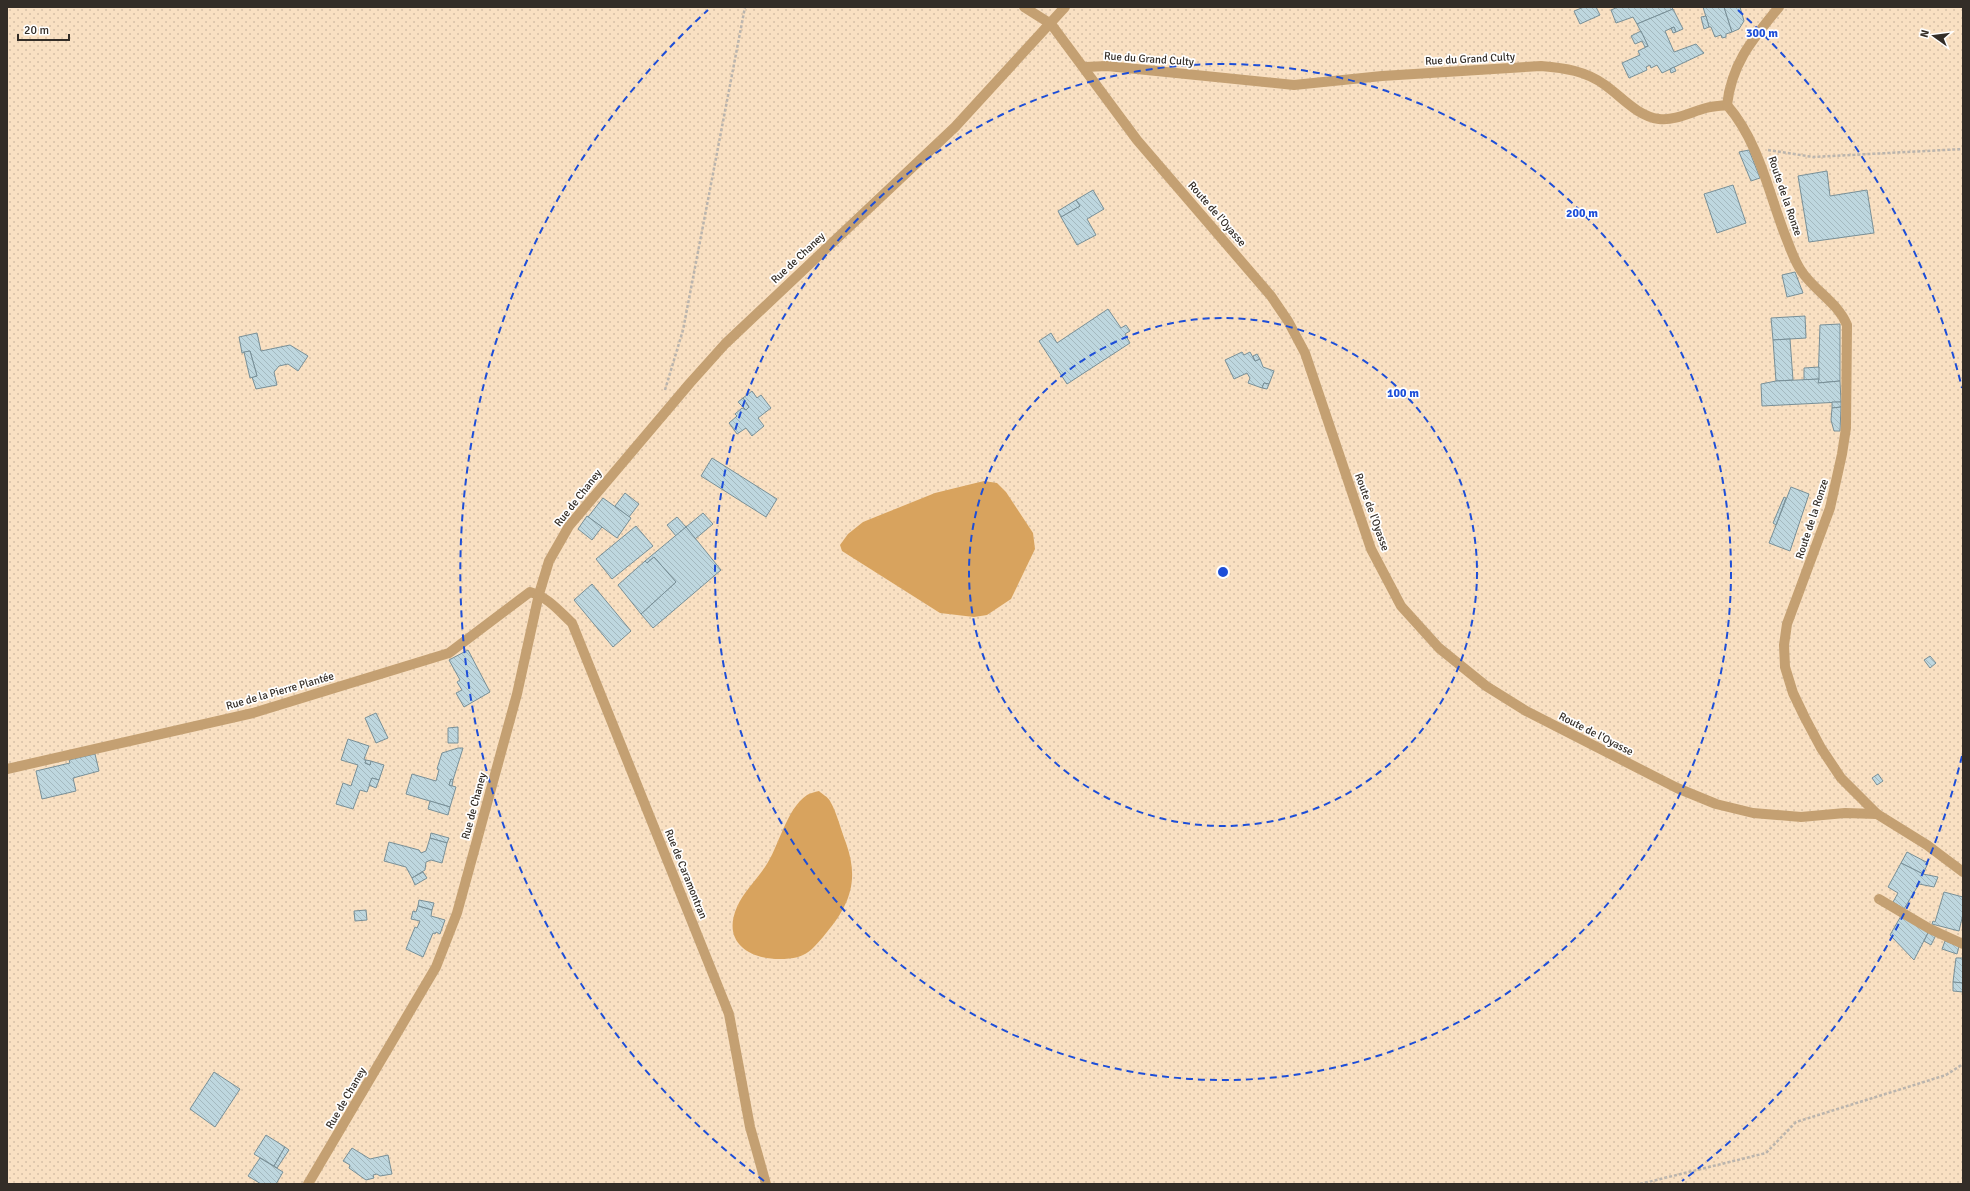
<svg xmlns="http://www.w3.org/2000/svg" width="1970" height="1191" font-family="Signika,sans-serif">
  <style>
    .grass { fill: url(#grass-dots) }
    .water { fill: #d8a35e }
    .building { fill: url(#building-back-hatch); stroke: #788f97 }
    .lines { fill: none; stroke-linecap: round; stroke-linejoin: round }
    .path { stroke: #bab4ad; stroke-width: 2.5; stroke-dasharray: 3 2; stroke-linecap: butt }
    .minor { stroke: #c4a072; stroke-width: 10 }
    .ring { fill: none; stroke: #1d4ed8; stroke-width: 2; stroke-dasharray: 7 5 }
    .labels { text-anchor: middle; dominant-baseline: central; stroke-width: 3.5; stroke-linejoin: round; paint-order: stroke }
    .street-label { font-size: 11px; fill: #332d27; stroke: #fff }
    .centre { fill: #1d4ed8; stroke: #fff; stroke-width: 2 }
    .ring-label { font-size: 12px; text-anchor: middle; font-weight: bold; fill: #1d4ed8; stroke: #fff; stroke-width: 3.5; stroke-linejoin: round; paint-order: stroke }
  </style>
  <defs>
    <pattern id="grass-dots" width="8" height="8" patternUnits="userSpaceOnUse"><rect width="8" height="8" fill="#f9e0c2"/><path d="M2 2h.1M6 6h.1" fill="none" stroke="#d6c0a7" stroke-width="1.8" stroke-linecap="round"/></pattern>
    <pattern id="building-back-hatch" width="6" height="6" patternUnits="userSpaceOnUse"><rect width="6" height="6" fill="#bed7df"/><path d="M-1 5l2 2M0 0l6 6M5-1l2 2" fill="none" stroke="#a4b9bf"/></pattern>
  </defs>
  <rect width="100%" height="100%" fill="#fef8f1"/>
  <rect class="grass" x="7" y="7" width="1956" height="1177"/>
  <g class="water">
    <polygon points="984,481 997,483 1006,492 1033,533 1035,549 1011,599 987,615 974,617 940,613 842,551 840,545 848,534 863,522 935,493"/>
    <path d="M819,791c3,3 9,6 11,10 7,12 11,29 16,42 14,39 3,64 -23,94 -7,8 -14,17 -25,20 -34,8 -80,-7 -61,-50 6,-14 19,-27 28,-40 14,-20 21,-58 42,-72 3,-2 8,-3 12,-4z"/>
  </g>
  <g class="building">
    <polygon points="1584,7 1596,7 1600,15 1580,24 1574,11"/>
    <polygon points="1618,7 1671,7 1673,9 1637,24 1633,17 1616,23 1611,10"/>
    <polygon points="1703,7 1724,7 1732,32 1726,34 1726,37 1722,38 1721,35 1715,37 1711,27 1709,27"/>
    <polygon points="1724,7 1740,7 1744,21 1739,29 1732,32"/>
    <polygon points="1673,9 1683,29 1676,32 1674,27 1665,31 1674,52 1696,44 1704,53 1662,73 1657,65 1651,68 1650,65 1646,67 1647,70 1629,78 1622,63 1640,55 1638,51 1648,46 1637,24"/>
    <polygon points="1706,16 1709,27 1704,29 1701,17"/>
    <polygon points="1674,27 1676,32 1673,33 1671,28"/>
    <polygon points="1641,31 1648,46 1645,47 1642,41 1635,44 1631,36"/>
    <polygon points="1674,67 1676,71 1671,73 1670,69"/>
    <polygon points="1749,150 1760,178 1751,181 1739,152"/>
    <polygon points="1827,171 1830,196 1867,190 1874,233 1809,242 1798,176"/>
    <polygon points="1733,185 1746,223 1717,233 1704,194"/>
    <polygon points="1093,190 1104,209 1087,219 1096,235 1077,245 1061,217 1080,206 1076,200"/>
    <polygon points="1076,200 1080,206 1061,217 1058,211"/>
    <polygon points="1795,272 1803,293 1787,297 1782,275"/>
    <polygon points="1108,309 1121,328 1126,325 1130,331 1125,334 1130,343 1067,384 1039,341 1051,333 1057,343"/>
    <polygon points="1805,316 1806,338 1773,340 1771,318"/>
    <polygon points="1840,324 1840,381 1818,383 1820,325"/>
    <polygon points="257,333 261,351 290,345 308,356 298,371 288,364 279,366 274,372 277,385 256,389 252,377 257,376 250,351 242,353 239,337"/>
    <polygon points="1790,339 1793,380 1776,381 1773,340"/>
    <polygon points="250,351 257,376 250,378 244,352"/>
    <polygon points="1242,352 1244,355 1250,352 1255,361 1260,359 1263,367 1274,371 1269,384 1264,383 1262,388 1248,383 1250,378 1247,373 1234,379 1225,360"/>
    <polygon points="1257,354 1260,359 1255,361 1253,356"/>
    <polygon points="1819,367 1819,379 1804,380 1804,368"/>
    <polygon points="1819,379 1818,383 1840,381 1841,402 1762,406 1761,384 1776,381"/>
    <polygon points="1264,383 1269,384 1267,389 1262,388"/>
    <polygon points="752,391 757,398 761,395 771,408 758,418 764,426 752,436 746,428 737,434 729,423 737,416 735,414 742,408 746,410 749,407 743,398"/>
    <polygon points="743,398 749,407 746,410 738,402"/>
    <polygon points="1832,402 1841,402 1841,407 1832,408"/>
    <polygon points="1841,407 1840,431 1834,431 1831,420 1832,408"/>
    <polygon points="712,458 777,499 766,517 701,476"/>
    <polygon points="1791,487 1809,494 1790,551 1769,543"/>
    <polygon points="625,493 639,504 629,517 615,506"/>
    <polygon points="1784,497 1786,498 1776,525 1773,523"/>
    <polygon points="603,498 631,518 617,538 588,517"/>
    <polygon points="703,513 713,524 695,539 686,527"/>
    <polygon points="587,516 602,527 592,540 578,529"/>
    <polygon points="677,517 686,527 676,536 667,525"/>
    <polygon points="636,526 653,546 612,579 596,559"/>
    <polygon points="686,527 721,570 653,628 641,614 676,582 654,557 647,563 645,561"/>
    <polygon points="654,557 676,582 641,614 618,585 645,561 647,563"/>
    <polygon points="592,584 631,631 613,647 574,600"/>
    <polygon points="468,650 490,692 464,707 456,693 462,690 457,682 460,680 449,660"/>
    <polygon points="1930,656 1936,663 1930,668 1924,660"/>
    <polygon points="376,713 388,738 376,743 365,718"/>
    <polygon points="458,727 458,743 448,743 448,728"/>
    <polygon points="348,739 369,746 364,759 366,760 365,763 370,765 371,761 384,765 379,780 372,778 367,792 360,790 353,809 336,804 343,783 351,786 358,765 341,760"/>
    <polygon points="458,748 463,748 453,780 451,779 449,785 456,787 450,807 406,794 412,774 436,781 439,770 437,769 442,753"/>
    <polygon points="95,754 99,771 73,778 76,791 42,799 36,771 70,763 69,760"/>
    <polygon points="366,760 371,761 370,765 365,763"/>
    <polygon points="1878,774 1883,781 1877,785 1872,778"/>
    <polygon points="372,778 379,780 376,788 369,785"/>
    <polygon points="451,779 453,780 452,786 449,785"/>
    <polygon points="430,801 450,807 448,815 428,809"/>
    <polygon points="431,833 449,838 447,843 430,838"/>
    <polygon points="430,838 447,843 442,863 431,860 426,862 425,870 412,878 406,867 384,861 389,842 419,850 421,853 426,851"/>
    <polygon points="1907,852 1928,863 1923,874 1901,863"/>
    <polygon points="1901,863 1923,874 1938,877 1934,887 1919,884 1904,909 1893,902 1898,893 1888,887"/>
    <polygon points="423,872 427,878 415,885 412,878"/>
    <polygon points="1944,892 1963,897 1963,914 1959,931 1932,924 1933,921 1935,922"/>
    <polygon points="419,900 434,903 432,910 418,906"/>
    <polygon points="418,906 432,910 431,916 445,920 440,934 436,932 435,934 433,933 423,957 406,949 415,927 417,928 420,921 411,919 413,911 416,912"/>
    <polygon points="366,910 367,920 355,921 354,911"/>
    <polygon points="1901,916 1929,931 1914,960 1890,935"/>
    <polygon points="1929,931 1936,935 1931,945 1924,941"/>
    <polygon points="1945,941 1959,946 1957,954 1942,949"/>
    <polygon points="1956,958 1963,958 1963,983 1953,982"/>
    <polygon points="1953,982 1963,983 1963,992 1953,991"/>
    <polygon points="214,1072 240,1089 215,1127 190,1109"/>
    <polygon points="266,1135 285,1147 274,1166 254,1154"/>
    <polygon points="285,1147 289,1150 277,1168 274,1166"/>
    <polygon points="352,1148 370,1159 388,1155 392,1174 380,1176 377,1174 373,1175 374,1178 366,1180 349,1168 350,1165 343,1161"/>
    <polygon points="260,1158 283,1172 276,1184 261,1184 248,1176"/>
  </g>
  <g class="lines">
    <g class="path">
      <polyline points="1768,150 1813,157 1963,149"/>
      <polyline points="665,390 683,330 745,7"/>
      <polyline points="1640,1184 1766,1153 1796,1122 1946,1075 1963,1064"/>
    </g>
    <g class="minor">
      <polyline points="1024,7 1051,24 1137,140 1271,296 1288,321 1305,353 1371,549 1401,606 1439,648 1486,686 1526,711 1677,788 1716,804 1753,813 1801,817 1845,813 1877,814"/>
      <path d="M1085,67l22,-1 187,19 88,-9 159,-10c24,2 45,5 64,19 17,12 32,31 54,34 16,2 32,-7 47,-11 7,-2 14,-2 21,-3 5,-43 26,-66 52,-98"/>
      <path d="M1727,105c32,37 41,86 58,130 5,12 9,26 17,37 13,19 36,31 45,53l-1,103 -4,26 -12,54 -43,116 -3,21 1,22 8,26 12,25 16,30 20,30 36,36 50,31 36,27"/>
      <path d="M7,769l246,-56 196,-60 81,-61c18,5 29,19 42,31l157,391 21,113 16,57"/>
      <polyline points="1879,899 1930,929 1963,944"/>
      <polyline points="308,1184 436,967 457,913 517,694 539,594 549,561 569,526 690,383 725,344 955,127 1065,7"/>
    </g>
  </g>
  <g class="ring">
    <circle cx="1223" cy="572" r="254"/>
    <circle cx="1223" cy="572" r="508"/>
    <path d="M1962 756A762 762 0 0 1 1682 1181M764 1181A762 762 0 0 1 708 10M1738 10A762 762 0 0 1 1962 388"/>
  </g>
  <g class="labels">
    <g class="street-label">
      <text transform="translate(1149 59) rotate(4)">Rue du Grand Culty</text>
      <text transform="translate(1470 59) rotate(-3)">Rue du Grand Culty</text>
      <text transform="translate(1785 196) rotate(71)">Route de la Ronze</text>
      <text transform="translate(1217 214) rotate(49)">Route de l'Oyasse</text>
      <text transform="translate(798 258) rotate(-43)">Rue de Chaney</text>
      <text transform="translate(578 498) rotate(-52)">Rue de Chaney</text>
      <text transform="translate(1372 512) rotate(70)">Route de l'Oyasse</text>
      <text transform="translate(1812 519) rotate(-72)">Route de la Ronze</text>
      <text transform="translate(280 691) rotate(-16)">Rue de la Pierre Plantée</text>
      <text transform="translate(1596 734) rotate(27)">Route de l'Oyasse</text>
      <text transform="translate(474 806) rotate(-75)">Rue de Chaney</text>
      <text transform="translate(686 874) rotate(68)">Rue de Caramontran</text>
      <text transform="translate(346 1098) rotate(-60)">Rue de Chaney</text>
    </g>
  </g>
  <circle cx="1223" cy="572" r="6" class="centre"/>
  <g class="ring-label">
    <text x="1762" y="37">300 m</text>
    <text x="1582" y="217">200 m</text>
    <text x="1403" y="397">100 m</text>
  </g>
  <rect width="1970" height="1191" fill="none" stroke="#332d27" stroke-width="16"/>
  <g transform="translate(1934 36) rotate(284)" stroke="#ffffff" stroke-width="3" paint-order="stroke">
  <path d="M0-3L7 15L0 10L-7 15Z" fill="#332d27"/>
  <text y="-6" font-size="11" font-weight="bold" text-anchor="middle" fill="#332d27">N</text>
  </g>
  <path d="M18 34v6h51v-6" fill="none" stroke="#332d27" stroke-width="2"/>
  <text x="24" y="34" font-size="12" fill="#332d27" stroke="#ffffff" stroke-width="3" paint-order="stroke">20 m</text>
</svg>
